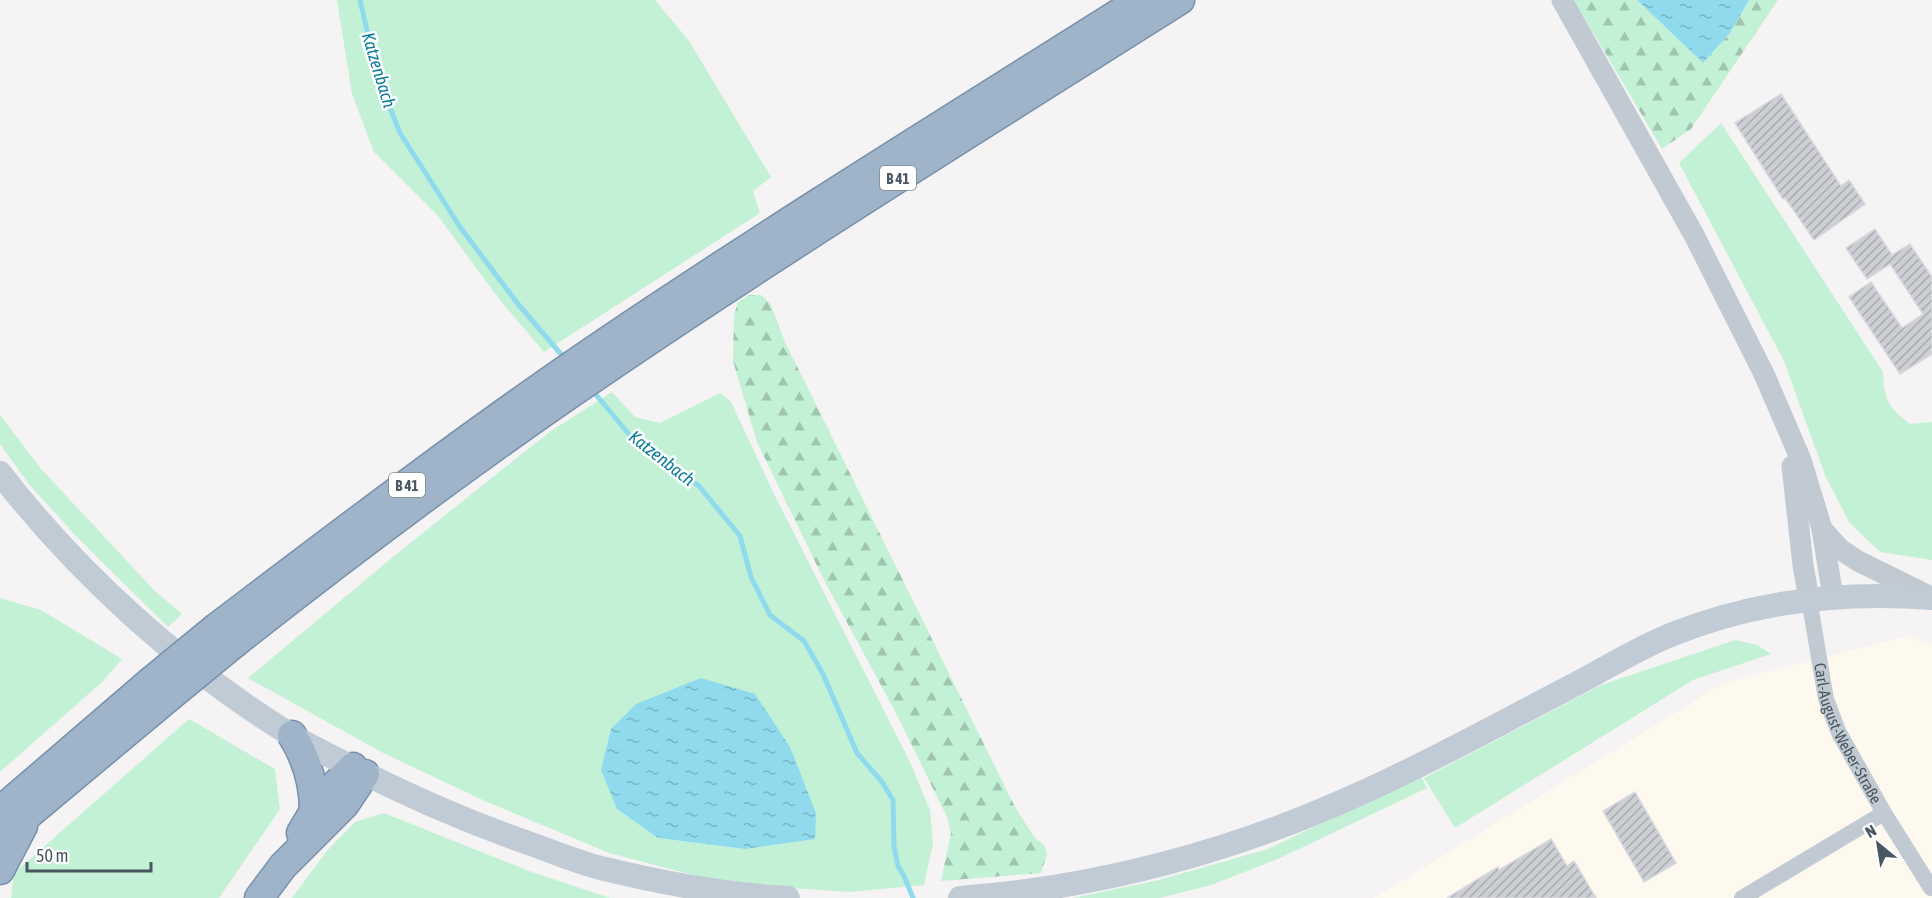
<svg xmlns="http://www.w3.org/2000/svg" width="1932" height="898" font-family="'Asap Condensed',sans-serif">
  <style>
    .commercial { fill: #fdf9ef }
    .grass { fill: #c3f1d5; fill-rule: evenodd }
    .forest { fill: url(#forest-firs) }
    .water { fill: url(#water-ripples) }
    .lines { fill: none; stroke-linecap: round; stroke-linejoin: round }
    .stream { stroke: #90daee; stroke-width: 5 }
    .building { fill: url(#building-hatch); stroke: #d7d9de; stroke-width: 1.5 }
    .trunk-casing { stroke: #7690ad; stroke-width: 31 }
    .minor { stroke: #c1cad2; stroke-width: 16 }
    .tertiary { stroke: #c1cad2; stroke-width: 21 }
    .secondary { stroke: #c1cbd6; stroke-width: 24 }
    .trunk { stroke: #9fb4c9; stroke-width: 28 }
    .trunk-bridge-casing { stroke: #7690ad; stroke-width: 31; stroke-linecap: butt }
    .trunk-bridge { stroke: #9fb4c9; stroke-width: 28 }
    .labels { text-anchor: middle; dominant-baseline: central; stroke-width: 5; stroke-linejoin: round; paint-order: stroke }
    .shield { fill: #fff; stroke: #808990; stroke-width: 1.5 }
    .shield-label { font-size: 15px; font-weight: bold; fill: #4a5661 }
    .street-label { font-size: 16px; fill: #4a5661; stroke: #fff }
    .water-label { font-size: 18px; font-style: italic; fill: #0c7c9b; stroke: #fff }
  </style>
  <defs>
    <pattern id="forest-firs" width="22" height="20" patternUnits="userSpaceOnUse" patternTransform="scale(1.5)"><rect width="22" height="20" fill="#c3f1d5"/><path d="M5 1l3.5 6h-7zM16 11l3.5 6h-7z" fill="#a0c6b0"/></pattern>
    <pattern id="water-ripples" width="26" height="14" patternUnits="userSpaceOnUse" patternTransform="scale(1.5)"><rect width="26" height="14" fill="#90daee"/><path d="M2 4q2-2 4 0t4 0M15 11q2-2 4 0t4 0" fill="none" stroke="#78b4c4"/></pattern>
    <pattern id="building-hatch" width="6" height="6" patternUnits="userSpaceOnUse" patternTransform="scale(1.5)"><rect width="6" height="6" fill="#cdcfd5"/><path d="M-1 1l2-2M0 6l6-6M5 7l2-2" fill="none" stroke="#a8abb0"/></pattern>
  </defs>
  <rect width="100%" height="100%" fill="#f5f3f3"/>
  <polygon class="commercial" points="1909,636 1932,645 1932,898 1374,898 1724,683"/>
  <g class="grass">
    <polygon points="337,0 655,0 689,41 771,177 753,191 760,213 544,352 499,299 438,216 374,152 352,94"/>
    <path d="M1721,123l162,249c1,29 5,34 27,52l22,-2v138l-52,-8 -31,-30 -24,-47 -41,-114 -105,-198z"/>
    <path d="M612,392l23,25 25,6 60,-30 11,9 43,92 136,268 20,48 3,33 -9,42 -75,7 -58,-4 -82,-9 -100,-26 -124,-52 -100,-47 -137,-76 140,-117 130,-104 33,-26zM617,809l128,40 -87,-11z"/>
    <polygon points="0,415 42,470 154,590 182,614 168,627 77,537 28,483 0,444"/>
    <polygon points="0,598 41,610 122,659 102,682 0,772"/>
    <polygon points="1735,640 1757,645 1771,654 1693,680 1455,828 1424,778 1601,685"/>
    <polygon points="189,719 275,769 280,809 219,898 11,898 14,873"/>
    <polygon points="1421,776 1427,788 1280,858 1211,885 1160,898 1073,898 1159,880 1268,849"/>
    <polygon points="384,813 529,871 610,898 292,898 326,852 355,822"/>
  </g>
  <g class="forest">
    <polygon points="1574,0 1637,0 1703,63 1730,33 1749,0 1778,0 1691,129 1662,149"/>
    <polygon points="749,295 761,295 770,303 785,342 1015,807 1035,838 1044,845 1047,854 1041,873 941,881 951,833 947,817 896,713 824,580 757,442 733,361 734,315 738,302"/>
  </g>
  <g class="water">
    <polygon points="1637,0 1749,0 1730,33 1703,63"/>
    <polygon points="701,678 755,694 790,747 816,813 815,839 745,849 658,838 617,809 601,770 611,729 636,704"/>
  </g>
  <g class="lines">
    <g class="stream">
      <polyline points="360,0 378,78 400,133 460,227 518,304 566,360"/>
      <polyline points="592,390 629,434 699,486 740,536 751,577 770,615 804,641 823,674 857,753 882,782 893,800 894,847 898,866 904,876 913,898"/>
    </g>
  </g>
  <g class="building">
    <polygon points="1781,94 1841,186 1849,180 1865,204 1814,240 1785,198 1783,199 1735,123"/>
    <polygon points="1875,229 1892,255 1910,244 1932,277 1932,354 1900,374 1849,297 1871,282 1902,328 1923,314 1890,264 1867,279 1846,248"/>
    <polygon points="1635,792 1676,863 1644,882 1603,811"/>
    <polygon points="1551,839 1567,866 1574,861 1596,898 1447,898 1498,867 1499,870"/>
  </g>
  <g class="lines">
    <g class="trunk-casing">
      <g id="trunk">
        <path d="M217,627c128,-97 256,-195 389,-285 175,-118 355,-229 534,-342"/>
        <path d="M236,642c108,-85 218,-168 331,-246 201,-138 407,-266 613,-396"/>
        <path d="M292,735c15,24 22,48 22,76"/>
        <polyline points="0,811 150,682"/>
        <polyline points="301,833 322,798 353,767"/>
        <polyline points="0,841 30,813 169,697"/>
        <polyline points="0,870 23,826"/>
        <polyline points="259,898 283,866 345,804 365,774"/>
      </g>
    </g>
    <g class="minor">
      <path id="s1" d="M1809,599l17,100 13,34 45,80 47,75"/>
      <polyline points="1742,898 1884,813"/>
    </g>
    <g class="tertiary">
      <polyline points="1562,0 1694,235 1764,374 1801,460 1822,529 1833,597"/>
      <polyline points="1792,466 1803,565 1809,599"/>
      <polyline points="1822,529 1840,549 1858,561 1929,596"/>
    </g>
    <g class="secondary">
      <path d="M0,473c78,101 182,195 291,262 18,11 38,20 57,30 60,31 119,57 183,79 23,8 46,18 70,24 61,15 125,27 187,30"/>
      <path d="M960,898c137,-10 274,-47 399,-104 74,-33 145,-73 217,-110 32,-17 64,-37 97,-50 83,-33 170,-43 259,-36"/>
    </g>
    <use href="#trunk" class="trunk"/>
    <g class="trunk-bridge-casing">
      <g id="trunk-bridge">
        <polyline points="150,682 217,627"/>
        <polyline points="169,697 236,642"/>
      </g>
    </g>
    <use href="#trunk-bridge" class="trunk-bridge"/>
  </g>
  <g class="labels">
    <g class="shield">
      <rect x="880" y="166" width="36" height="24" rx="4.5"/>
      <rect x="389" y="473" width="36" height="24" rx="4.5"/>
    </g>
    <g class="shield-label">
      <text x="898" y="178">B 41</text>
      <text x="407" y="485">B 41</text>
    </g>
    <g class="street-label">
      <text stroke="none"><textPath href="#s1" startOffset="141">Carl-August-Weber-Straße</textPath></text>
    </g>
    <g class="water-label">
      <text transform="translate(379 70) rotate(73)">Katzenbach</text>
      <text transform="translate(662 458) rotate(38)">Katzenbach</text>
    </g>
  </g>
  <g transform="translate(1878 844) rotate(330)" stroke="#ffffff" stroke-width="4.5" paint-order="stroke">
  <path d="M0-4.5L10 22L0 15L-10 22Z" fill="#4a5661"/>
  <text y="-9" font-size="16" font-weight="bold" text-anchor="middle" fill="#4a5661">N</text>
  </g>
  <path d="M27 862v9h124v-9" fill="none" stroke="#4a5661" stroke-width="3"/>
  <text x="36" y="862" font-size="18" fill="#4a5661" stroke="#ffffff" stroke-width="4.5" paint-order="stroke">50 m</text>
</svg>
